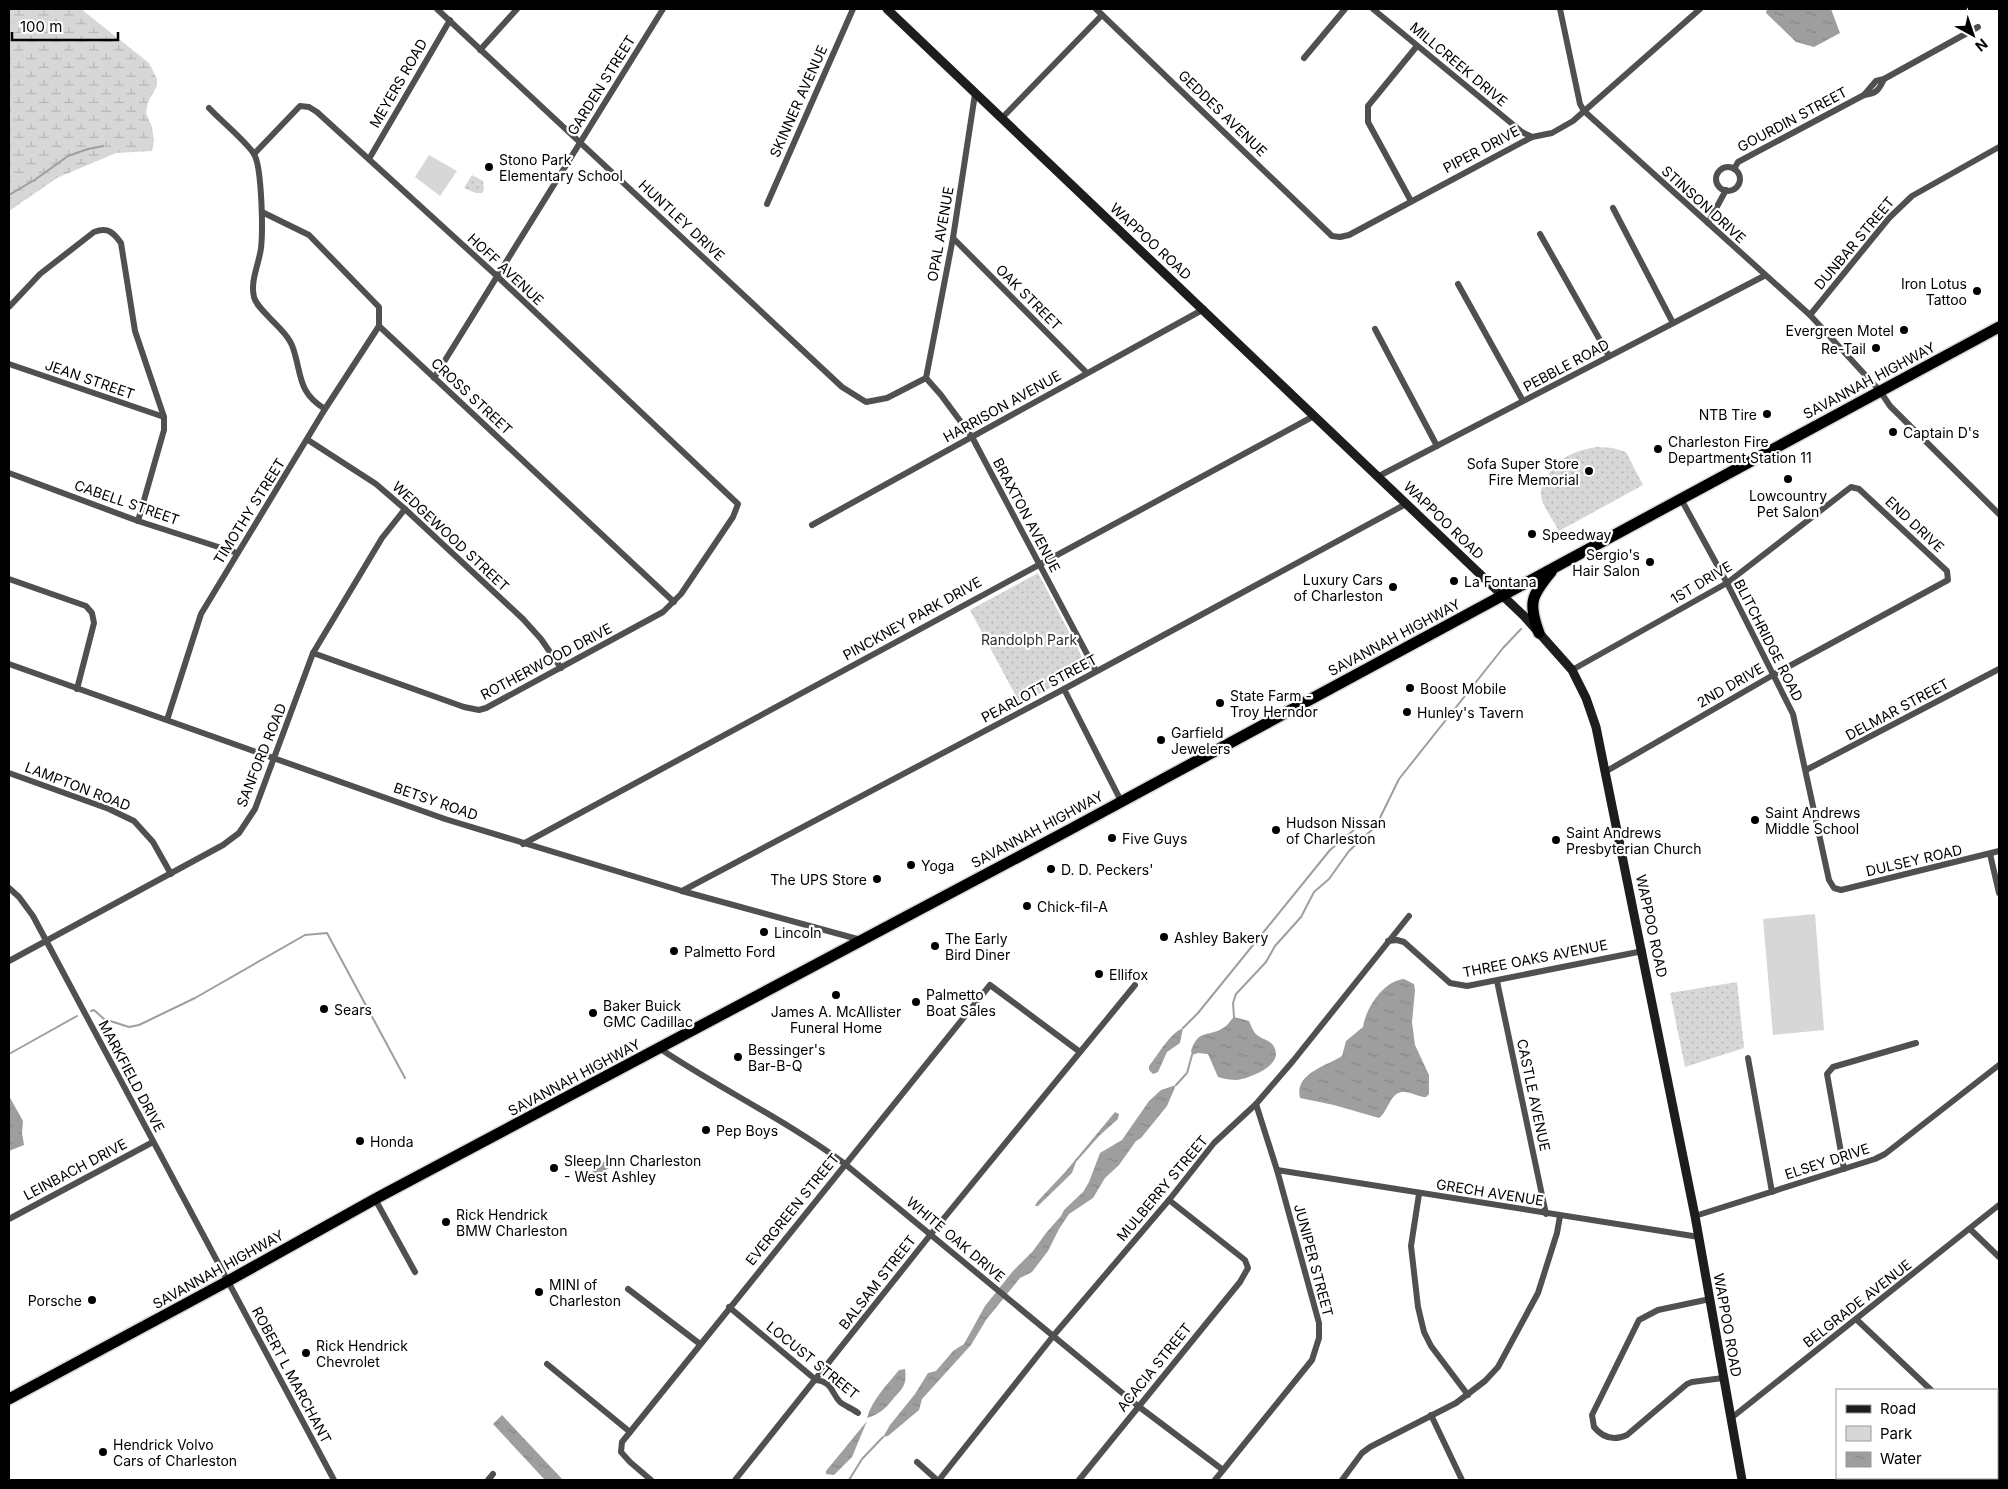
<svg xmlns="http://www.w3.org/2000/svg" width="2008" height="1489" font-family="Inter,sans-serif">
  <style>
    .green { fill: url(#green-dots) }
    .wetland { fill: url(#wetland-marsh) }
    .pitch { fill: #d7d7d7 }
    .water { fill: url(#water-ripples) }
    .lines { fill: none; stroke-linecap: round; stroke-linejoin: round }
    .stream { stroke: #9e9e9e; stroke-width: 2 }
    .highway-casing { stroke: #dbdbdb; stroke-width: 14 }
    .street { stroke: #505050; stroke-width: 6 }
    .secondary { stroke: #1d1d1d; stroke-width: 9 }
    .highway { stroke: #000; stroke-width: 11 }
    .poi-dot { fill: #000; stroke: #fff; stroke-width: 2 }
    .labels { text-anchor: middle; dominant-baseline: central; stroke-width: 4.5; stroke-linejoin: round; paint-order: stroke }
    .street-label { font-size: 14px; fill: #000; stroke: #fff }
    .poi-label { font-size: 14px; fill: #000; stroke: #fff; text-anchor: start }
    .park-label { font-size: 14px; fill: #2e2e2e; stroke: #fff }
  </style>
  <defs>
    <pattern id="green-dots" width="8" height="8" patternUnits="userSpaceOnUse" patternTransform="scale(1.25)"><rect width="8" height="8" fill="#d7d7d7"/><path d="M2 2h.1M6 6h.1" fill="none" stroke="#b7b7b7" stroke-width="1.8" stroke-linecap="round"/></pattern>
    <pattern id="wetland-marsh" width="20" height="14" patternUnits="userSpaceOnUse" patternTransform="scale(1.25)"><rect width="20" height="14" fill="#d7d7d7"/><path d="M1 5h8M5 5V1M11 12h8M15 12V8" fill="none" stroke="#b7b7b7"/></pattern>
    <pattern id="water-ripples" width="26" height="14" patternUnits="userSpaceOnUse" patternTransform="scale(1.25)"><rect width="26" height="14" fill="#9e9e9e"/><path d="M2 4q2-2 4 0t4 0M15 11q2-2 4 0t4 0" fill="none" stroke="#868686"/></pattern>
  </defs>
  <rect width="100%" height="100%" fill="#fff"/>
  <g class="green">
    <polygon points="472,175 483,181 484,189 482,193 476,193 464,188"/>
    <path d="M1598,447l15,1 13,4 17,33 -84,46c-6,-11 -16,-24 -18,-35 -1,-7 2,-13 6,-19 11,-20 29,-27 51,-30z"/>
    <polygon points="1038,573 1088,668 1020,704 970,610"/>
    <polygon points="1737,982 1744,1048 1685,1067 1670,993"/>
  </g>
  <polygon class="wetland" points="9,9 81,9 149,63 157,79 157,86 148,102 146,113 152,127 154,140 152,151 116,153 57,178 9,211"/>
  <g class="pitch">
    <polygon points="429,155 457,171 440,196 415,177"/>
    <polygon points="1815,914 1824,1030 1773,1035 1763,919"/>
  </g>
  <g class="water">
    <polygon points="1767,9 1831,9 1840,33 1814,47 1796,42 1766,13"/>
    <path d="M1404,979l10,5 1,6 -3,32 3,23 14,30v19l-3,3c-8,0 -16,-6 -24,-5 -12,1 -14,20 -23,26l-45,-13 -34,-7c-6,-25 27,-32 42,-42l4,-15 17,-14c3,-19 20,-46 41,-48z"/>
    <path d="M1234,1017l15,4c2,4 4,11 8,14 6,5 15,5 18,14 7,17 -25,29 -38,31 -7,0 -13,-1 -19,-3l-10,-23 -10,-1 -6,2 -1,-4c8,-23 16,-13 32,-23 5,-2 7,-8 11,-11z"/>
    <path d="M1183,1028l-3,15 -13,9 -9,20 -5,2 -4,-4v-4c9,-11 21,-33 34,-38z"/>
    <polygon points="1176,1085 1167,1106 1141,1138 1136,1141 1119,1165 1105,1178 1093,1198 1069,1214 1059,1229 1048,1251 1032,1272 1020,1278 986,1320 971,1345 922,1399 919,1410 888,1436 883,1437 890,1425 915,1394 928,1373 936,1371 953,1351 964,1344 985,1306 1013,1271 1033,1251 1046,1233 1061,1216 1064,1210 1083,1192 1089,1182 1100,1153 1122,1140 1149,1101 1161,1090"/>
    <polygon points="9,1096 23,1121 22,1133 24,1145 9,1151"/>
    <polygon points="1115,1112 1119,1114 1118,1119 1100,1135 1076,1162 1072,1173 1038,1206 1035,1206 1037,1202 1066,1171"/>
    <polygon points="607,1159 611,1167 605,1170 598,1178 592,1171"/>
    <path d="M905,1369c2,16 -2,19 -12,30 -8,10 -13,15 -26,19 5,-19 21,-34 32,-48z"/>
    <polygon points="502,1415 563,1480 545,1480 493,1424"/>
    <polygon points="867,1421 852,1457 834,1475 826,1474 826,1471"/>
  </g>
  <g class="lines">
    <g class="stream">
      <polyline points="9,195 36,179 68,156 88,149 103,146"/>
      <polyline points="91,1011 94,1010 104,1019 129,1027 139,1025 195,998 305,935 327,933 405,1078"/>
      <polyline points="1234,1017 1233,1003 1236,994 1266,962 1275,946 1301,917 1314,892 1329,879 1349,851 1376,826 1399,779 1503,648 1521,629"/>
      <polyline points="1183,1028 1198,1013 1330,850 1360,825"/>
      <polyline points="9,1054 77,1016"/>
      <polyline points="1176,1085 1187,1073 1192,1055"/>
      <polyline points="849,1480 862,1459 883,1437"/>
    </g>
    <g class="highway-casing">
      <g id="highway">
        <path d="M1539,633c-11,-30 -8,-37 12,-61"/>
        <polyline points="9,1399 228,1281 375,1199 1069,830 1999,327"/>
      </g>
    </g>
    <g class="street">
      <polyline points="437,9 842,387 866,402 887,398 926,378"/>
      <polyline points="1096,9 1332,236 1340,237 1349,235 1532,137 1552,133 1573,121 1700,9"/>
      <polyline points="1373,9 1522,132 1532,137"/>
      <polyline points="1560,9 1580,104 1584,111 1810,315 1880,391 1890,406 1999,514"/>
      <polyline points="480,50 517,9"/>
      <polyline points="1304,58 1345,9"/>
      <polyline points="1864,95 1876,81 1884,79 1978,27"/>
      <path d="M209,108c10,11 38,34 45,46 8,13 9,77 7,94 -2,16 -11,33 -7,49 3,14 33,32 39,51 9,26 4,44 32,61"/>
      <polyline points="1001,119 1102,15"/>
      <polyline points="254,154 300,106 309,107 317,112 498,277 738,504 733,517 681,594 663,612 486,708 479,710 464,707 313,653"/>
      <polyline points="369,159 450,20"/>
      <circle cx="1728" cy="179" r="12"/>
      <path d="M1734,169l4,-7 126,-67c12,-1 15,-5 20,-16"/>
      <polyline points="1411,201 1368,122 1368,106 1417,46"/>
      <polyline points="767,204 853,9"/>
      <polyline points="1613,208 1673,323"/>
      <polyline points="262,212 309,235 379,307 379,326 674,602"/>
      <polyline points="1708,223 1726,190"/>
      <polyline points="1540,234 1609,356"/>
      <polyline points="953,238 1087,373"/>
      <polyline points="1458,284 1523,401"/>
      <path d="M9,307l31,-33 54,-42c14,-5 19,0 27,11l14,88 29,86v13l-26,91"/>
      <polyline points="1810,315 1889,218 1912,196 1999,147"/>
      <polyline points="1375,329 1437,446"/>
      <polyline points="9,364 164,417"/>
      <polyline points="434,378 663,9"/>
      <polyline points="926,378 941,395 972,437 1096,671"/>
      <polyline points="926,378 953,238 975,94"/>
      <polyline points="308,440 376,484 405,509 523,619 541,639 561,668"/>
      <polyline points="9,473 138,521 237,553"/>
      <polyline points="1379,476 1764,276"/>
      <polyline points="1681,499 1727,583 1793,714 1829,880 1834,888 1841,890 1999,851"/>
      <polyline points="812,525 1204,309"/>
      <polyline points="9,579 86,606 92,613 94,623 77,689"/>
      <polyline points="9,664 445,819 682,891 861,940"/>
      <polyline points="1572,670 1727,583 1851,487 1859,489 1947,571 1948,580 1773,675 1605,772"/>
      <polyline points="1064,689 1121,801"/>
      <polyline points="167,720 201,614 325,409 379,326"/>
      <polyline points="1806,770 1999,669"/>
      <polyline points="9,773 109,809 134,821 153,842 171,874"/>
      <polyline points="523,844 1314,416"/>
      <polyline points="1990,854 1999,893"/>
      <polyline points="9,888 19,897 33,916 334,1480"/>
      <polyline points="682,891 1064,689 1406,504"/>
      <polyline points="1388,941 1397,940 1404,942 1450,983 1467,986 1643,951"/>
      <polyline points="9,961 223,845 239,833 255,809 313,653 382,538 405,509"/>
      <polyline points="1497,981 1546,1214"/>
      <path d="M659,1048c61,41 127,72 186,116l293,242 85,64"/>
      <polyline points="1748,1058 1772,1192"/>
      <polyline points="1844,1169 1827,1074 1833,1067 1916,1043"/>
      <polyline points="1277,1170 1699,1237"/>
      <polyline points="1419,1194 1411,1246 1418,1307 1424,1332 1431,1346 1468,1395"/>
      <polyline points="375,1199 415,1272"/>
      <polyline points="1695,1216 1875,1159 1885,1154 1999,1065"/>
      <polyline points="9,1219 153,1142"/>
      <polyline points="1970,1229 1999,1257"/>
      <polyline points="628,1289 700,1344"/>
      <path d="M1710,1299l-52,11 -19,10 -47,95 2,12c9,11 20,14 33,8l60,-51 5,-2 31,-4"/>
      <path d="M729,1307l87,73c17,2 15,13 24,22 5,4 13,7 18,11"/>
      <polyline points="1856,1319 1931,1390"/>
      <polyline points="547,1364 630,1432"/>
      <polyline points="1431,1415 1462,1480"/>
      <polyline points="1730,1419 1999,1205"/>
      <polyline points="917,1462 937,1480"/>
      <polyline points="1997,1474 1999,1472"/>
      <polyline points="488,1480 493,1474"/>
      <polyline points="651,1480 630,1462 621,1452 622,1442 990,985 1080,1052"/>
      <polyline points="735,1480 931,1234 1135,985"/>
      <polyline points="939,1480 1054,1335 1169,1200 1214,1143 1256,1104 1293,1061 1409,916"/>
      <polyline points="1079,1480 1240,1282 1248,1268 1245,1260 1169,1200"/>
      <polyline points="1215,1480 1312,1360 1319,1338 1319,1323 1277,1170 1256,1104"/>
      <polyline points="1342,1480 1362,1453 1370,1447 1456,1403 1485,1381 1498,1367 1538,1293 1557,1233 1560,1216"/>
      <polyline points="1987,1480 1991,1478"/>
    </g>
    <polyline class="secondary" points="887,9 1524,616 1572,670 1586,698 1596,727 1695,1216 1742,1480"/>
    <use href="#highway" class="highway"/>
  </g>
  <g class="poi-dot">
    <circle cx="489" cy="167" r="5"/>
    <circle cx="1977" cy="291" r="5"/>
    <circle cx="1904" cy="330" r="5"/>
    <circle cx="1876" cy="348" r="5"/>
    <circle cx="1767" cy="414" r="5"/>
    <circle cx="1893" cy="432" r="5"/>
    <circle cx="1658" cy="449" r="5"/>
    <circle cx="1589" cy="471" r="5"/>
    <circle cx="1788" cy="479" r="5"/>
    <circle cx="1532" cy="534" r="5"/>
    <circle cx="1650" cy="562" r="5"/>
    <circle cx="1454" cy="581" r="5"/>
    <circle cx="1393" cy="587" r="5"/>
    <circle cx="1410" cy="688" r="5"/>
    <circle cx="1220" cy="703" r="5"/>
    <circle cx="1407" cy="712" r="5"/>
    <circle cx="1161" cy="740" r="5"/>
    <circle cx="1755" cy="820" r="5"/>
    <circle cx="1276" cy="830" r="5"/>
    <circle cx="1112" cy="838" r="5"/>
    <circle cx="1556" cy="840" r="5"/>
    <circle cx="911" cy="865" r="5"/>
    <circle cx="1051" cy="869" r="5"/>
    <circle cx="877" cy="879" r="5"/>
    <circle cx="1027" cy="906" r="5"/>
    <circle cx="764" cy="932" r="5"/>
    <circle cx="1164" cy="937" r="5"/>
    <circle cx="935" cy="946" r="5"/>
    <circle cx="674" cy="951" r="5"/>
    <circle cx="1099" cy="974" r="5"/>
    <circle cx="836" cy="995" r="5"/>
    <circle cx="916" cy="1002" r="5"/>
    <circle cx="324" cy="1009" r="5"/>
    <circle cx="593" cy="1013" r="5"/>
    <circle cx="738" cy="1057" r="5"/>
    <circle cx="706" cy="1130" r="5"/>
    <circle cx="360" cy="1141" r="5"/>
    <circle cx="554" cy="1168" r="5"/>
    <circle cx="446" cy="1222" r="5"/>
    <circle cx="539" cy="1292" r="5"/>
    <circle cx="92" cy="1300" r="5"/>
    <circle cx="306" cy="1353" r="5"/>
    <circle cx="103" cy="1452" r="5"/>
  </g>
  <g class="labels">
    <g class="street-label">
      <text transform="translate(1459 64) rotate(40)">MILLCREEK DRIVE</text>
      <text transform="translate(398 83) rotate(-60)">MEYERS ROAD</text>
      <text transform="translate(601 85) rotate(-58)">GARDEN STREET</text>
      <text transform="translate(798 101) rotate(-66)">SKINNER AVENUE</text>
      <text transform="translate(1223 113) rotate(44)">GEDDES AVENUE</text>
      <text transform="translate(1792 119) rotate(-28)">GOURDIN STREET</text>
      <text transform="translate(1481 149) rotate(-28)">PIPER DRIVE</text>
      <text transform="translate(1704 204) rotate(42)">STINSON DRIVE</text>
      <text transform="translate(682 220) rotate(43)">HUNTLEY DRIVE</text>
      <text transform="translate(940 234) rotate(-80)">OPAL AVENUE</text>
      <text transform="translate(1151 241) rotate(43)">WAPPOO ROAD</text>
      <text transform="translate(1854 243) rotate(-50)">DUNBAR STREET</text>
      <text transform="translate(506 269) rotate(43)">HOFF AVENUE</text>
      <text transform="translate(1029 297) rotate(45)">OAK STREET</text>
      <text transform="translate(1566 365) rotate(-28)">PEBBLE ROAD</text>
      <text transform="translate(90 379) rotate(19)">JEAN STREET</text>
      <text transform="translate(1869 380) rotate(-28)">SAVANNAH HIGHWAY</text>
      <text transform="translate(472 396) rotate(43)">CROSS STREET</text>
      <text transform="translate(1002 406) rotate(-29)">HARRISON AVENUE</text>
      <text transform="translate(127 502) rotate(19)">CABELL STREET</text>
      <text transform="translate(249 511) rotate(-58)">TIMOTHY STREET</text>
      <text transform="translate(1027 515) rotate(62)">BRAXTON AVENUE</text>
      <text transform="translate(1444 520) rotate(44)">WAPPOO ROAD</text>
      <text transform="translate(1915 524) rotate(43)">END DRIVE</text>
      <text transform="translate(451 536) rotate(43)">WEDGEWOOD STREET</text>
      <text transform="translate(1701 582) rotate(-31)">1ST DRIVE</text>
      <text transform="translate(912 618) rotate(-29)">PINCKNEY PARK DRIVE</text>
      <text transform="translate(1394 637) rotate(-28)">SAVANNAH HIGHWAY</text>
      <text transform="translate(1769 640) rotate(63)">BLITCHRIDGE ROAD</text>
      <text transform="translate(546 661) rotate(-28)">ROTHERWOOD DRIVE</text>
      <text transform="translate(1730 685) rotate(-30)">2ND DRIVE</text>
      <text transform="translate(1039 688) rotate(-28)">PEARLOTT STREET</text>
      <text transform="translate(1897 709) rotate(-28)">DELMAR STREET</text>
      <text transform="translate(261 755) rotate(-68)">SANFORD ROAD</text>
      <text transform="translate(78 786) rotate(21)">LAMPTON ROAD</text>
      <text transform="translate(436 801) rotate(19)">BETSY ROAD</text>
      <text transform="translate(1037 829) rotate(-28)">SAVANNAH HIGHWAY</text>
      <text transform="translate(1914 860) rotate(-13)">DULSEY ROAD</text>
      <text transform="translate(1652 926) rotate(78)">WAPPOO ROAD</text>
      <text transform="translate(1535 958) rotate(-11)">THREE OAKS AVENUE</text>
      <text transform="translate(132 1076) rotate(62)">MARKFIELD DRIVE</text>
      <text transform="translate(574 1077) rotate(-28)">SAVANNAH HIGHWAY</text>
      <text transform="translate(1534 1095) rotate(78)">CASTLE AVENUE</text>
      <text transform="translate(1827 1161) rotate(-18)">ELSEY DRIVE</text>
      <text transform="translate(75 1169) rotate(-28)">LEINBACH DRIVE</text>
      <text transform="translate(1162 1188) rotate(-50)">MULBERRY STREET</text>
      <text transform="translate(1490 1192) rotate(9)">GRECH AVENUE</text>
      <text transform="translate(792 1209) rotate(-51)">EVERGREEN STREET</text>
      <text transform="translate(956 1239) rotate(40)">WHITE OAK DRIVE</text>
      <text transform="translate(1314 1260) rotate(75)">JUNIPER STREET</text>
      <text transform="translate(218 1269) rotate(-29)">SAVANNAH HIGHWAY</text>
      <text transform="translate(877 1282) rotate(-52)">BALSAM STREET</text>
      <text transform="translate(1857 1303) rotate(-38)">BELGRADE AVENUE</text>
      <text transform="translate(1728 1325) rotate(80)">WAPPOO ROAD</text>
      <text transform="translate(813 1360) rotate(39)">LOCUST STREET</text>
      <text transform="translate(1154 1367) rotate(-51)">ACACIA STREET</text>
      <text transform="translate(292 1375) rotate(62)">ROBERT L MARCHANT</text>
    </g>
    <g class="poi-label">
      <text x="499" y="159">Stono Park<tspan x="499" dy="16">Elementary School</tspan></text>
      <text x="1967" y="283" text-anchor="end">Iron Lotus<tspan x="1967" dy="16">Tattoo</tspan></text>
      <text x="1894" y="330" text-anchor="end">Evergreen Motel</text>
      <text x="1866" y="348" text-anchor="end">Re-Tail</text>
      <text x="1757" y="414" text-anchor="end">NTB Tire</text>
      <text x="1903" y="432">Captain D's</text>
      <text x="1668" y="441">Charleston Fire<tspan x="1668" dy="16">Department Station 11</tspan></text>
      <text x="1579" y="463" text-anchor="end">Sofa Super Store<tspan x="1579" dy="16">Fire Memorial</tspan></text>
      <text x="1788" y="495" text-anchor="middle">Lowcountry<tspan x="1788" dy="16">Pet Salon</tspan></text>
      <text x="1542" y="534">Speedway</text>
      <text x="1640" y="554" text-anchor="end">Sergio's<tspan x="1640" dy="16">Hair Salon</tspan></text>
      <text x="1383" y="579" text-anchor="end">Luxury Cars<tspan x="1383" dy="16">of Charleston</tspan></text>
      <text x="1464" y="581">La Fontana</text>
      <text x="1420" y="688">Boost Mobile</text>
      <text x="1230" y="695">State Farm -<tspan x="1230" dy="16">Troy Herndor</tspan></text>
      <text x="1417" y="712">Hunley's Tavern</text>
      <text x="1171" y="732">Garfield<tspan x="1171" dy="16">Jewelers</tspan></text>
      <text x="1765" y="812">Saint Andrews<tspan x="1765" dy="16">Middle School</tspan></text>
      <text x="1286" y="822">Hudson Nissan<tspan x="1286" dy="16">of Charleston</tspan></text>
      <text x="1566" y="832">Saint Andrews<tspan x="1566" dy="16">Presbyterian Church</tspan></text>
      <text x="1122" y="838">Five Guys</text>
      <text x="921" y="865">Yoga</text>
      <text x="1061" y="869">D. D. Peckers'</text>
      <text x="867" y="879" text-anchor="end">The UPS Store</text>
      <text x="1037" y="906">Chick-fil-A</text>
      <text x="774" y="932">Lincoln</text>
      <text x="1174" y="937">Ashley Bakery</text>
      <text x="945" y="938">The Early<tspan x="945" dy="16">Bird Diner</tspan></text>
      <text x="684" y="951">Palmetto Ford</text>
      <text x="1109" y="974">Ellifox</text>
      <text x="926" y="994">Palmetto<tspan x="926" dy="16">Boat Sales</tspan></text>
      <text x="603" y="1005">Baker Buick<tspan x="603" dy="16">GMC Cadillac</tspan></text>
      <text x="334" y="1009">Sears</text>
      <text x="836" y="1011" text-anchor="middle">James A. McAllister<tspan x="836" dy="16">Funeral Home</tspan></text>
      <text x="748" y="1049">Bessinger's<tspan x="748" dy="16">Bar-B-Q</tspan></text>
      <text x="716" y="1130">Pep Boys</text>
      <text x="370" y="1141">Honda</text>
      <text x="564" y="1160">Sleep Inn Charleston<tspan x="564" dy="16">- West Ashley</tspan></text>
      <text x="456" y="1214">Rick Hendrick<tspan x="456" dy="16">BMW Charleston</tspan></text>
      <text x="549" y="1284">MINI of<tspan x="549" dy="16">Charleston</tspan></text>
      <text x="82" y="1300" text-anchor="end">Porsche</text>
      <text x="316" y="1345">Rick Hendrick<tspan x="316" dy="16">Chevrolet</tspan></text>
      <text x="113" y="1444">Hendrick Volvo<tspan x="113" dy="16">Cars of Charleston</tspan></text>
    </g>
    <g class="park-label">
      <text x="1029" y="639">Randolph Park</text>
    </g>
  </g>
  <rect width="2008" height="1489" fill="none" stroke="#000000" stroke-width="20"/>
  <rect x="1836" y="1389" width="162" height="90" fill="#ffffff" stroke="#999999"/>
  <rect x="1846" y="1405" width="25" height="8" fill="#1d1d1d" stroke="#999999"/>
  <text x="1880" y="1414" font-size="15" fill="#000000">Road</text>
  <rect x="1846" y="1426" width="25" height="15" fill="#d7d7d7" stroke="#999999"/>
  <text x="1880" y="1439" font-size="15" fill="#000000">Park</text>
  <rect x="1846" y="1452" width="25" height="15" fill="url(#water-ripples)" stroke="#999999"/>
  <text x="1880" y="1464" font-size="15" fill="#000000">Water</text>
  <g transform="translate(1973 35) rotate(140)" stroke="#ffffff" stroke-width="4" paint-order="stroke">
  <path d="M0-4L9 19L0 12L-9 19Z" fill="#000000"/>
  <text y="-8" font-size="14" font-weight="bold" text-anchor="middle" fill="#000000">N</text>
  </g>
  <path d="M12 32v8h106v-8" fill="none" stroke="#000000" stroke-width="2.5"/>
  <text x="20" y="32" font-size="15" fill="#000000" stroke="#ffffff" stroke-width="4" paint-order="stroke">100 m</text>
</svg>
